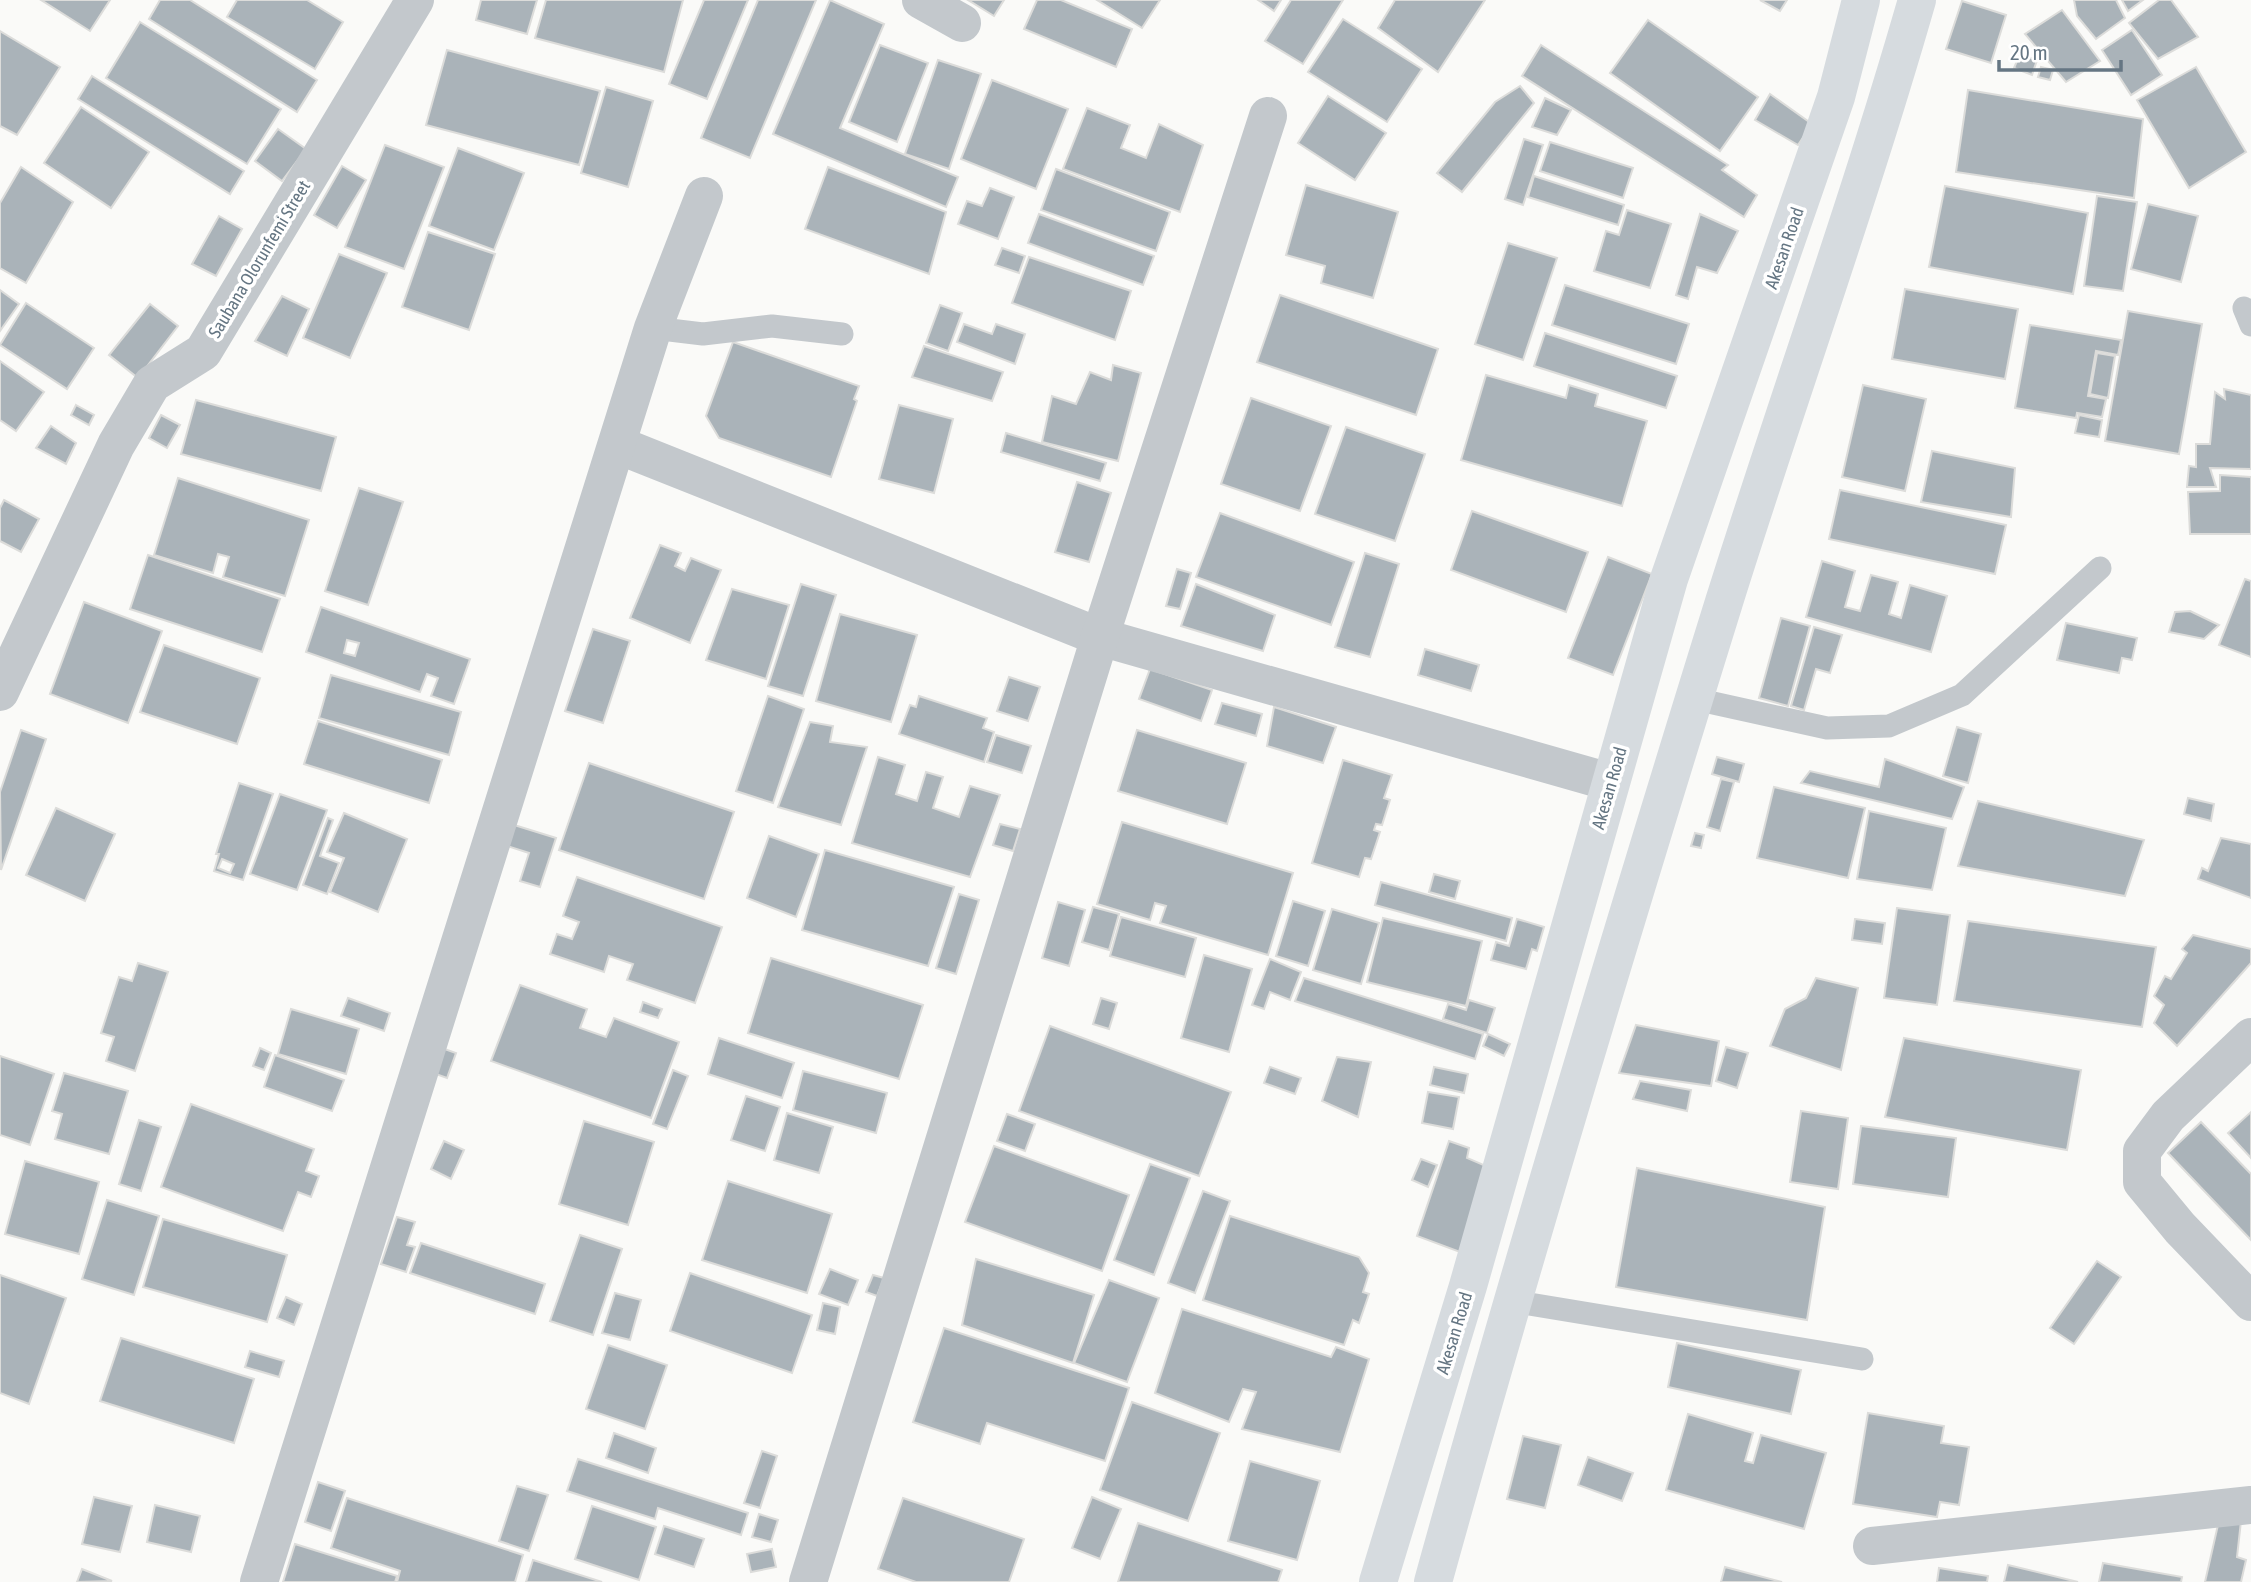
<svg xmlns="http://www.w3.org/2000/svg" width="2251" height="1582" font-family="'Asap Condensed',sans-serif">
  <style>
    .building { fill: #aab3b9; stroke: #dcdcda; stroke-width: 2; fill-rule: evenodd }
    .lines { fill: none; stroke-linecap: round; stroke-linejoin: round }
    .lane { stroke: #c3c8cc; stroke-width: 23 }
    .street { stroke: #c3c8cc; stroke-width: 38 }
    .secondary { stroke: #d6dbdf; stroke-width: 38 }
    .labels { text-anchor: middle; dominant-baseline: central; stroke-width: 7; stroke-linejoin: round; paint-order: stroke }
    .street-label { font-size: 18px; fill: #657683; stroke: #fff }
  </style>
  <rect width="100%" height="100%" fill="#fafaf8"/>
  <g class="building">
    <polygon points="41,0 110,0 90,31"/>
    <polygon points="160,0 190,0 317,80 297,112 149,19"/>
    <polygon points="237,0 307,0 343,22 315,69 227,17"/>
    <polygon points="481,0 537,0 527,34 476,20"/>
    <polygon points="546,0 683,0 664,72 535,38"/>
    <polygon points="704,0 748,0 707,99 669,84"/>
    <polygon points="758,0 816,0 750,158 701,138"/>
    <polygon points="830,0 884,24 840,128 958,177 946,207 773,134"/>
    <polygon points="968,0 1004,0 994,16"/>
    <polygon points="1037,0 1061,0 1132,29 1116,67 1024,29"/>
    <polygon points="1097,0 1160,0 1142,28"/>
    <polygon points="1258,0 1281,0 1274,11"/>
    <polygon points="1291,0 1343,0 1303,64 1265,41"/>
    <polygon points="1395,0 1485,0 1438,72 1378,28"/>
    <polygon points="1760,0 1787,0 1780,11"/>
    <polygon points="2074,0 2116,0 2125,18 2096,39 2077,16"/>
    <polygon points="2122,0 2143,0 2128,11"/>
    <polygon points="2159,0 2171,0 2198,37 2158,59 2129,23"/>
    <polygon points="1962,1 2006,15 1991,63 1946,49"/>
    <polygon points="2062,10 2100,61 2066,82 2025,34"/>
    <polygon points="1343,19 1422,69 1387,122 1308,72"/>
    <polygon points="1648,20 1758,97 1720,151 1610,73"/>
    <polygon points="140,22 281,109 247,164 106,78"/>
    <polygon points="2132,30 2162,75 2131,95 2102,50"/>
    <polygon points="0,31 60,67 17,135 0,126"/>
    <polygon points="880,45 928,63 897,142 849,122"/>
    <polygon points="1541,45 1728,165 1722,170 1757,195 1744,217 1522,76"/>
    <polygon points="447,50 600,91 579,165 426,125"/>
    <polygon points="2020,54 2037,60 2032,75 2014,68"/>
    <polygon points="938,60 981,74 949,169 905,154"/>
    <polygon points="2041,67 2053,70 2050,80 2038,77"/>
    <polygon points="2196,67 2246,152 2189,188 2137,100"/>
    <polygon points="92,76 244,171 230,194 78,99"/>
    <polygon points="992,80 1068,109 1036,189 961,159"/>
    <polygon points="1520,86 1534,103 1462,192 1437,173 1495,102"/>
    <polygon points="606,87 653,101 628,187 581,173"/>
    <polygon points="1968,90 2143,119 2134,198 1956,172"/>
    <polygon points="1770,94 1812,124 1798,145 1755,120"/>
    <polygon points="1328,96 1386,133 1355,180 1298,143"/>
    <polygon points="1545,98 1571,110 1557,135 1532,127"/>
    <polygon points="81,107 149,152 111,208 44,163"/>
    <polygon points="1087,108 1130,125 1121,148 1146,158 1159,124 1203,145 1180,212 1063,169"/>
    <polygon points="278,129 306,149 282,181 255,161"/>
    <polygon points="1524,139 1543,145 1523,205 1505,199"/>
    <polygon points="1550,142 1633,168 1623,198 1540,171"/>
    <polygon points="385,145 444,167 404,269 345,247"/>
    <polygon points="458,148 524,173 494,250 429,226"/>
    <polygon points="342,166 366,180 337,228 314,215"/>
    <polygon points="21,167 73,202 26,283 0,268 0,203"/>
    <polygon points="828,167 946,212 929,274 805,229"/>
    <polygon points="1056,169 1170,212 1156,251 1041,210"/>
    <polygon points="1534,176 1624,205 1618,225 1528,197"/>
    <polygon points="1306,185 1398,212 1373,298 1321,283 1325,266 1286,255"/>
    <polygon points="1945,186 2088,213 2073,294 1929,267"/>
    <polygon points="990,188 1014,197 998,239 958,224 967,201 982,206"/>
    <polygon points="2097,196 2137,202 2123,291 2084,286"/>
    <polygon points="2148,204 2198,216 2181,282 2131,269"/>
    <polygon points="1627,210 1671,224 1650,288 1594,271 1606,231 1619,235"/>
    <polygon points="1039,214 1154,256 1143,285 1028,243"/>
    <polygon points="1700,214 1738,231 1717,273 1697,267 1688,299 1676,295"/>
    <polygon points="219,216 242,229 216,276 192,264"/>
    <polygon points="428,232 495,254 469,330 402,307"/>
    <polygon points="1508,243 1557,258 1523,360 1475,344"/>
    <polygon points="1002,248 1025,256 1019,273 995,265"/>
    <polygon points="339,254 387,273 350,358 303,338"/>
    <polygon points="1029,257 1131,291 1115,340 1012,303"/>
    <polygon points="1565,285 1689,324 1676,364 1552,325"/>
    <polygon points="1905,289 2018,309 2005,379 1892,359"/>
    <polygon points="0,290 19,304 0,331"/>
    <polygon points="1280,295 1438,349 1416,415 1257,362"/>
    <polygon points="282,296 309,309 287,356 255,341"/>
    <polygon points="26,303 94,348 67,389 0,345"/>
    <polygon points="150,304 178,326 138,378 109,355"/>
    <polygon points="940,305 962,313 948,351 926,343"/>
    <polygon points="2128,311 2202,324 2179,454 2105,441"/>
    <polygon points="964,324 992,334 996,324 1025,334 1015,364 957,342"/>
    <polygon points="2030,325 2121,340 2118,355 2096,351 2088,396 2106,399 2102,417 2077,413 2076,418 2015,408"/>
    <polygon points="1545,333 1677,376 1666,408 1534,366"/>
    <polygon points="733,342 859,386 854,399 857,401 831,477 719,438 706,416"/>
    <polygon points="924,346 1003,372 992,401 912,377"/>
    <polygon points="2097,353 2115,356 2108,398 2090,394"/>
    <polygon points="0,361 44,392 16,431 0,420"/>
    <polygon points="1113,365 1141,373 1118,461 1042,442 1052,396 1076,404 1090,372 1111,380"/>
    <polygon points="1486,375 1566,398 1569,385 1598,394 1595,406 1647,421 1622,506 1461,460"/>
    <polygon points="1863,385 1926,399 1905,491 1842,477"/>
    <polygon points="2224,389 2251,395 2251,469 2210,468 2216,487 2187,487 2189,466 2196,467 2196,444 2210,444 2215,392 2225,399"/>
    <polygon points="1251,398 1331,426 1300,511 1221,484"/>
    <polygon points="196,400 336,437 321,491 181,454"/>
    <polygon points="76,405 94,415 89,425 71,415"/>
    <polygon points="899,405 953,419 934,493 879,479"/>
    <polygon points="161,415 180,425 167,448 149,438"/>
    <polygon points="2079,415 2102,420 2099,437 2075,433"/>
    <polygon points="51,426 76,443 66,464 36,448"/>
    <polygon points="1346,427 1425,454 1395,541 1315,514"/>
    <polygon points="1006,433 1106,463 1100,481 1001,452"/>
    <polygon points="1932,451 2015,468 2011,517 1921,502"/>
    <polygon points="2220,475 2251,477 2251,534 2190,534 2188,492 2220,491"/>
    <polygon points="178,478 309,520 285,596 223,577 229,557 218,554 213,573 154,555"/>
    <polygon points="1077,482 1111,493 1089,562 1055,552"/>
    <polygon points="359,488 403,502 368,605 325,591"/>
    <polygon points="1840,490 2006,525 1995,574 1829,539"/>
    <polygon points="4,500 39,519 21,552 0,541 0,508"/>
    <polygon points="1472,511 1588,552 1566,612 1451,570"/>
    <polygon points="1220,513 1354,562 1331,625 1196,577"/>
    <polygon points="660,545 681,553 675,566 685,571 691,558 721,570 690,643 630,618"/>
    <polygon points="1365,553 1399,564 1370,657 1335,647"/>
    <polygon points="148,555 280,599 262,652 130,609"/>
    <polygon points="1608,557 1652,574 1613,675 1568,658"/>
    <polygon points="1822,561 1855,571 1845,607 1860,611 1871,575 1898,582 1889,614 1901,618 1910,585 1947,596 1931,652 1806,617"/>
    <polygon points="1177,569 1191,573 1180,609 1166,606"/>
    <polygon points="2245,579 2251,581 2251,657 2219,645"/>
    <polygon points="801,584 836,595 803,696 768,686"/>
    <polygon points="1196,584 1275,615 1263,651 1181,626"/>
    <polygon points="732,589 789,605 766,679 706,660"/>
    <polygon points="84,602 162,631 128,723 50,694"/>
    <path d="M321,607l149,52 -16,45 -23,-8 7,-18 -11,-4 -7,18 -114,-40zM347,640l12,3 -4,13 -11,-3z"/>
    <polygon points="2190,611 2219,625 2204,639 2169,632 2175,612"/>
    <polygon points="840,614 917,635 891,722 816,701"/>
    <polygon points="1781,618 1810,626 1788,706 1759,698"/>
    <polygon points="2066,623 2137,638 2132,660 2122,658 2119,673 2057,660"/>
    <polygon points="1814,627 1842,635 1830,673 1816,669 1804,710 1791,706"/>
    <polygon points="593,629 630,641 603,723 565,711"/>
    <polygon points="164,645 260,678 237,744 140,712"/>
    <polygon points="1425,649 1479,665 1471,691 1418,675"/>
    <polygon points="1150,669 1212,690 1201,721 1139,699"/>
    <polygon points="331,675 461,712 449,755 319,718"/>
    <polygon points="1009,677 1040,687 1028,721 997,711"/>
    <polygon points="768,696 804,709 773,803 736,791"/>
    <polygon points="919,696 987,718 983,728 994,732 984,762 899,734 910,705 916,707"/>
    <polygon points="1222,703 1262,714 1256,736 1215,724"/>
    <polygon points="1274,707 1336,727 1323,763 1267,746"/>
    <polygon points="318,721 442,760 429,803 304,764"/>
    <polygon points="810,722 833,726 830,742 867,747 841,825 778,807"/>
    <polygon points="1957,727 1981,734 1968,783 1943,776"/>
    <polygon points="21,730 46,739 1,870 0,792"/>
    <polygon points="1137,730 1246,763 1227,824 1118,791"/>
    <polygon points="996,735 1031,746 1022,773 987,762"/>
    <polygon points="878,757 905,765 896,794 917,801 926,772 943,777 933,808 959,817 970,786 1000,795 970,877 852,843"/>
    <polygon points="1717,757 1744,764 1739,782 1712,774"/>
    <polygon points="1885,759 1964,787 1952,819 1801,783 1810,771 1879,787"/>
    <polygon points="1343,760 1392,775 1384,798 1390,800 1382,825 1376,824 1374,830 1380,832 1371,859 1365,858 1359,877 1312,863"/>
    <polygon points="589,763 734,812 704,899 559,850"/>
    <polygon points="1721,779 1734,782 1720,831 1707,827"/>
    <path d="M239,783l34,11 -30,86 -29,-9 5,-17h-3zM222,859l12,5 -4,9 -12,-5z"/>
    <polygon points="1774,787 1865,808 1848,878 1757,858"/>
    <polygon points="280,794 327,810 297,890 250,874"/>
    <polygon points="2188,798 2214,804 2211,821 2184,814"/>
    <polygon points="1978,801 2144,840 2125,896 1958,866"/>
    <polygon points="56,808 115,834 85,901 26,875"/>
    <polygon points="1869,811 1946,828 1932,890 1857,879"/>
    <polygon points="344,813 407,839 378,912 330,892 344,858 327,852"/>
    <polygon points="328,818 333,820 320,856 339,863 327,894 303,885"/>
    <polygon points="1122,822 1293,873 1268,955 1160,923 1166,906 1155,903 1150,920 1097,904"/>
    <polygon points="511,824 556,838 540,887 520,881 529,853 504,845"/>
    <polygon points="1000,824 1020,829 1013,851 993,845"/>
    <polygon points="1695,833 1704,835 1701,848 1691,846"/>
    <polygon points="769,836 819,854 796,917 747,898"/>
    <polygon points="2221,838 2251,844 2251,898 2198,879 2202,868 2208,871"/>
    <polygon points="825,850 954,887 928,966 802,930"/>
    <polygon points="1434,874 1460,881 1455,899 1429,892"/>
    <polygon points="577,877 722,927 695,1003 627,980 633,964 609,956 604,972 550,954 557,934 572,939 579,922 563,916"/>
    <polygon points="1381,882 1512,918 1506,941 1375,905"/>
    <polygon points="959,894 979,900 956,974 936,968"/>
    <polygon points="1293,901 1325,911 1308,966 1276,956"/>
    <polygon points="1058,902 1085,910 1069,966 1042,958"/>
    <polygon points="1093,907 1119,914 1109,950 1082,942"/>
    <polygon points="1897,908 1950,915 1937,1005 1884,998"/>
    <polygon points="1332,909 1379,923 1361,984 1313,970"/>
    <polygon points="1121,917 1196,938 1185,977 1110,956"/>
    <polygon points="1383,918 1482,941 1466,1006 1367,982"/>
    <polygon points="1517,919 1544,927 1537,951 1532,949 1526,969 1491,960 1496,942 1509,946"/>
    <polygon points="1855,919 1885,923 1882,944 1852,940"/>
    <polygon points="1968,921 2156,947 2142,1027 1954,1001"/>
    <polygon points="2193,935 2251,949 2251,963 2177,1046 2154,1023 2164,1005 2154,996 2165,976 2171,979 2187,953 2182,949"/>
    <polygon points="1204,955 1252,969 1229,1052 1181,1038"/>
    <polygon points="771,958 923,1005 899,1079 748,1033"/>
    <polygon points="1270,959 1301,972 1290,1000 1270,992 1264,1009 1252,1005"/>
    <polygon points="138,963 168,972 135,1071 106,1061 114,1037 101,1033 119,977 132,981"/>
    <polygon points="1304,978 1483,1034 1475,1059 1295,1001"/>
    <polygon points="1816,978 1858,988 1841,1070 1770,1046 1785,1009 1806,998"/>
    <polygon points="520,985 587,1009 580,1028 606,1037 614,1018 679,1042 651,1118 491,1061"/>
    <polygon points="348,998 390,1013 384,1031 341,1016"/>
    <polygon points="1101,998 1117,1003 1109,1029 1093,1024"/>
    <polygon points="1469,1000 1495,1008 1487,1033 1443,1019 1448,1004 1466,1010"/>
    <polygon points="643,1002 662,1009 658,1018 640,1012"/>
    <polygon points="291,1009 359,1029 346,1074 278,1054"/>
    <polygon points="1636,1025 1719,1041 1711,1086 1619,1073"/>
    <polygon points="1050,1026 1231,1092 1199,1176 1019,1111"/>
    <polygon points="1488,1034 1510,1044 1504,1056 1483,1046"/>
    <polygon points="719,1038 794,1063 782,1098 708,1074"/>
    <polygon points="1904,1038 2081,1070 2067,1150 1885,1117"/>
    <polygon points="439,1047 456,1053 447,1078 430,1072"/>
    <polygon points="1726,1047 1748,1053 1737,1088 1716,1081"/>
    <polygon points="260,1048 271,1053 264,1070 253,1066"/>
    <polygon points="275,1055 344,1080 332,1111 264,1087"/>
    <polygon points="0,1056 54,1074 30,1145 0,1135"/>
    <polygon points="1337,1057 1371,1062 1358,1117 1322,1101"/>
    <polygon points="1270,1067 1301,1078 1295,1094 1264,1083"/>
    <polygon points="1434,1067 1468,1074 1464,1093 1430,1085"/>
    <polygon points="673,1070 688,1076 667,1129 653,1124"/>
    <polygon points="803,1071 887,1093 876,1133 793,1110"/>
    <polygon points="64,1073 128,1091 109,1154 55,1139 62,1114 52,1111"/>
    <polygon points="1640,1081 1691,1090 1687,1111 1633,1099"/>
    <polygon points="1428,1092 1459,1097 1453,1129 1422,1123"/>
    <polygon points="746,1096 780,1107 765,1151 731,1140"/>
    <polygon points="191,1104 314,1149 306,1171 319,1176 311,1197 298,1192 283,1231 161,1187"/>
    <polygon points="1801,1111 1848,1118 1838,1189 1790,1182"/>
    <polygon points="2251,1112 2251,1158 2228,1133"/>
    <polygon points="787,1113 833,1127 819,1173 774,1160"/>
    <polygon points="1007,1114 1035,1124 1025,1151 997,1141"/>
    <polygon points="139,1120 161,1127 141,1191 119,1184"/>
    <polygon points="584,1121 654,1142 628,1225 559,1204"/>
    <polygon points="2201,1122 2251,1174 2251,1240 2168,1153"/>
    <polygon points="1861,1126 1956,1138 1948,1197 1853,1184"/>
    <polygon points="444,1141 464,1150 451,1179 431,1169"/>
    <polygon points="1449,1141 1469,1148 1467,1158 1493,1169 1468,1255 1417,1236"/>
    <polygon points="994,1146 1129,1195 1102,1271 965,1222"/>
    <polygon points="1421,1159 1437,1165 1428,1187 1412,1180"/>
    <polygon points="25,1161 99,1182 79,1254 5,1234"/>
    <polygon points="1150,1164 1190,1178 1154,1275 1114,1260"/>
    <polygon points="1637,1168 1825,1207 1807,1320 1616,1287"/>
    <polygon points="728,1181 832,1214 807,1293 702,1260"/>
    <polygon points="1203,1191 1230,1201 1195,1293 1168,1283"/>
    <polygon points="107,1200 159,1216 134,1295 82,1279"/>
    <polygon points="1230,1216 1359,1257 1369,1273 1363,1292 1369,1294 1359,1323 1353,1320 1344,1345 1203,1300"/>
    <polygon points="397,1217 415,1222 407,1245 415,1247 406,1272 381,1264"/>
    <polygon points="163,1219 287,1255 267,1322 143,1287"/>
    <polygon points="580,1235 622,1249 593,1335 550,1321"/>
    <polygon points="421,1243 545,1284 535,1314 410,1273"/>
    <polygon points="976,1259 1094,1295 1073,1363 962,1325"/>
    <polygon points="2097,1261 2121,1277 2074,1344 2050,1328"/>
    <polygon points="830,1269 858,1280 848,1305 819,1294"/>
    <polygon points="690,1273 812,1315 792,1373 670,1331"/>
    <polygon points="0,1275 66,1298 29,1404 0,1393"/>
    <polygon points="873,1275 884,1278 877,1296 866,1292"/>
    <polygon points="1109,1280 1159,1298 1127,1382 1074,1363"/>
    <polygon points="615,1293 641,1300 630,1340 602,1333"/>
    <polygon points="286,1297 302,1304 294,1325 277,1318"/>
    <polygon points="823,1303 840,1307 835,1334 817,1330"/>
    <polygon points="1182,1309 1331,1357 1336,1347 1369,1359 1340,1452 1242,1429 1256,1392 1243,1389 1229,1422 1155,1393"/>
    <polygon points="944,1328 1129,1388 1105,1461 987,1423 980,1444 913,1422"/>
    <polygon points="121,1338 254,1379 234,1443 100,1401"/>
    <polygon points="1677,1343 1801,1370 1791,1414 1668,1387"/>
    <polygon points="608,1345 667,1365 645,1429 586,1409"/>
    <polygon points="250,1351 284,1361 279,1377 245,1367"/>
    <polygon points="1132,1402 1220,1433 1188,1521 1100,1490"/>
    <polygon points="1868,1413 1944,1426 1941,1443 1969,1447 1959,1505 1940,1502 1937,1517 1853,1504"/>
    <polygon points="1688,1414 1753,1433 1745,1461 1753,1463 1761,1435 1826,1453 1804,1529 1666,1490"/>
    <polygon points="614,1433 656,1448 648,1473 606,1458"/>
    <polygon points="1523,1436 1561,1445 1545,1508 1507,1499"/>
    <polygon points="762,1451 777,1456 760,1508 744,1503"/>
    <polygon points="1588,1457 1633,1473 1622,1501 1578,1485"/>
    <polygon points="578,1459 748,1513 741,1535 658,1508 655,1519 567,1491"/>
    <polygon points="1250,1461 1320,1481 1297,1560 1228,1541"/>
    <polygon points="318,1482 345,1491 331,1531 305,1522"/>
    <polygon points="517,1486 548,1495 529,1551 499,1541"/>
    <polygon points="94,1497 132,1506 120,1552 82,1544"/>
    <polygon points="1092,1497 1121,1509 1100,1559 1072,1548"/>
    <polygon points="347,1498 523,1555 515,1582 397,1582 400,1571 331,1548"/>
    <polygon points="903,1498 1024,1539 1009,1582 916,1582 878,1569"/>
    <polygon points="155,1505 200,1516 191,1552 147,1542"/>
    <polygon points="592,1506 656,1527 639,1580 575,1559"/>
    <polygon points="759,1514 778,1520 771,1542 752,1537"/>
    <polygon points="2220,1516 2241,1521 2237,1557 2246,1560 2241,1582 2205,1582"/>
    <polygon points="1138,1523 1282,1570 1278,1582 1118,1582"/>
    <polygon points="664,1526 704,1539 694,1567 655,1554"/>
    <polygon points="295,1544 397,1576 395,1582 283,1582"/>
    <polygon points="772,1549 776,1567 751,1572 747,1554"/>
    <polygon points="533,1560 602,1582 526,1582"/>
    <polygon points="2103,1563 2182,1577 2181,1582 2099,1582"/>
    <polygon points="2008,1565 2078,1582 2004,1582"/>
    <polygon points="1725,1567 1782,1582 1721,1582"/>
    <polygon points="1939,1568 1988,1576 1987,1582 1937,1582"/>
    <polygon points="82,1569 112,1581 77,1582"/>
  </g>
  <g class="lines">
    <g class="lane">
      <polyline points="2244,308 2251,325"/>
      <polyline points="653,328 703,334 772,326 842,334"/>
      <polyline points="1695,699 1827,728 1889,726 1962,695 2100,568"/>
      <polyline points="1511,1301 1862,1359"/>
    </g>
    <g class="street">
      <polyline points="921,0 962,23"/>
      <polyline points="618,445 1100,637 1610,782"/>
      <polyline points="0,692 116,445 152,384 203,352 415,0"/>
      <polyline points="2251,1037 2168,1116 2142,1151 2142,1182 2180,1228 2251,1302"/>
      <polyline points="1872,1546 2251,1505"/>
      <polyline points="259,1582 653,328 704,196"/>
      <polyline points="808,1582 1100,637 1268,116"/>
    </g>
    <g class="secondary">
      <polyline points="1378,1582 1468,1286 1669,579 1836,97 1861,0"/>
      <path d="M1433,1582c91,-329 190,-655 291,-980 63,-201 135,-400 193,-602"/>
    </g>
  </g>
  <g class="labels">
    <g class="street-label">
      <text transform="translate(1784 248) rotate(-71)">Akesan Road</text>
      <text transform="translate(259 259) rotate(-59)">Saubana Olorunfemi Street</text>
      <text transform="translate(1609 788) rotate(-74)">Akesan Road</text>
      <text transform="translate(1454 1333) rotate(-73)">Akesan Road</text>
    </g>
  </g>
  <path d="M1999 60v10h122v-10" fill="none" stroke="#657683" stroke-width="3.5"/>
  <text x="2010" y="60" font-size="21" fill="#657683" stroke="#ffffff" stroke-width="5" paint-order="stroke">20 m</text>
</svg>
